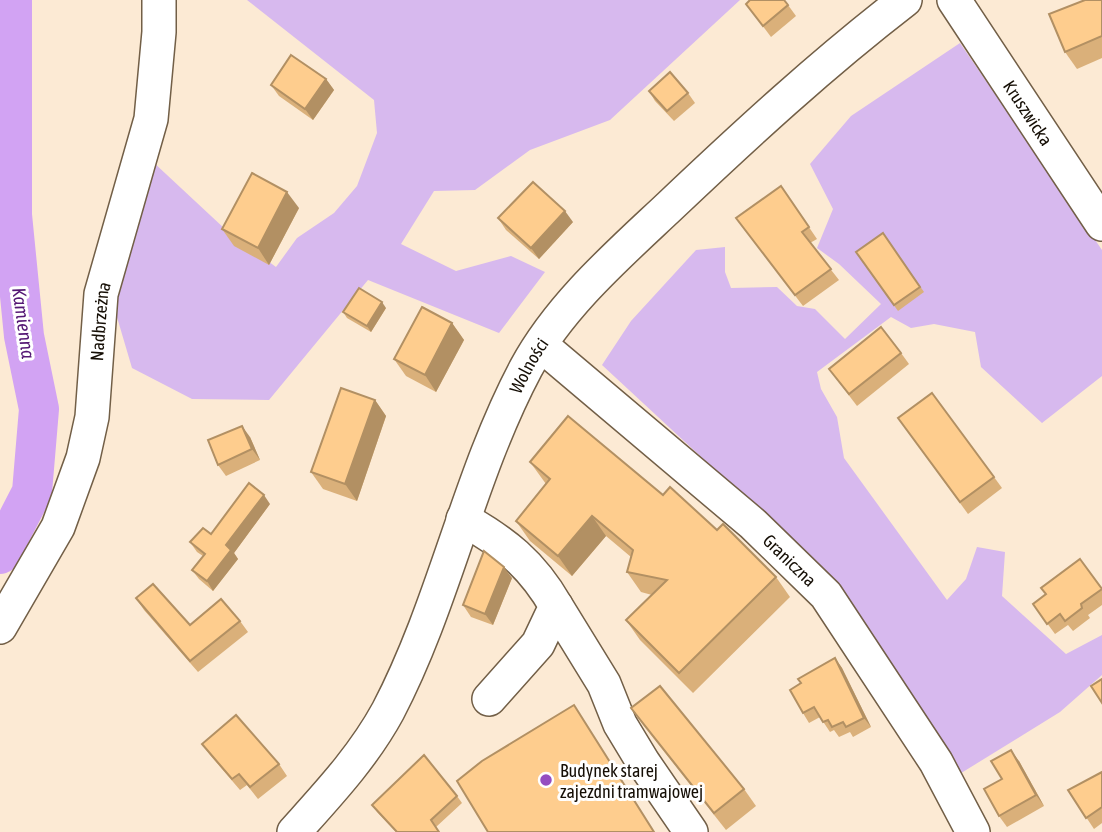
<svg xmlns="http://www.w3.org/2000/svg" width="1102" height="832" font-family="'Asap Condensed',sans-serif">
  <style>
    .green { fill: #d7b9ee }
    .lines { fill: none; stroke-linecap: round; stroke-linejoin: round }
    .river { stroke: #d2a3f3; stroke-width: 40 }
    .minor-casing { stroke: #725f47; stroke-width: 36 }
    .minor { stroke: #fff; stroke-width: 33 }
    .wall { fill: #dab07a }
    .shaded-wall { fill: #b29063 }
    .building { fill: #fecd8e; stroke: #b29063; stroke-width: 2 }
    .poi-dot { fill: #954dc0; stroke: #fff; stroke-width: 2.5 }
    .labels { text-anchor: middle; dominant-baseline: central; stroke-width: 6; stroke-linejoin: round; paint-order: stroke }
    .street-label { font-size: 18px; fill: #150e05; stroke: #fff }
    .poi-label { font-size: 18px; fill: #150e05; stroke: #fff; text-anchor: start }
    .water-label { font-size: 19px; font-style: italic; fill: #541774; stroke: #fff }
  </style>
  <rect width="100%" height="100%" fill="#fcead4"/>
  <g class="green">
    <polygon points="247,0 740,0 610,120 530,150 475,190 434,191 401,244 456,271 511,256 545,272 499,333 368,280 269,400 192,399 132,368 114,307 152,161 225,229 276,267 297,238 334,213 357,186 377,133 374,100"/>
    <polygon points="960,43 1102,250 1102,376 1042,423 981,367 975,332 934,324 911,328 891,317 817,372 821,389 837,417 844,458 947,600 966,579 977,547 1005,552 1002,596 1066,654 1102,635 1102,675 1060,712 958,775 836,582 602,365 631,321 696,250 725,247 725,272 731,288 777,287 797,306 815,309 845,339 881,304 839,264 817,248 833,209 810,164 851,116"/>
  </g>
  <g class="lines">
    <polyline class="river" points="0,554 32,492 39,409 24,336 12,215 12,0"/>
    <g class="minor-casing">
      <g id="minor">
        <path id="s1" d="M954,0l148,224"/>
        <path id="s2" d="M541,345l212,179 73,71 110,167 37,70"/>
        <path d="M463,519c41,23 69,45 93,87l-18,38 -49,55"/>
        <polyline points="556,606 604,684 620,724 643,762 691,832"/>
        <path id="s3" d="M0,627l58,-100 25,-69 9,-41 9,-123 50,-175 8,-87v-32"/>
        <path id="s4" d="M294,832c34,-38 69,-75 94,-121 57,-109 80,-234 138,-343 34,-63 93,-114 144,-162 76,-72 152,-142 235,-206"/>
      </g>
    </g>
    <use href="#minor" class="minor"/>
  </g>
  <g class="wall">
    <polygon points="1102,0 1102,58 1077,69 1065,52"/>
    <polygon points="746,4 788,5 796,16 771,37"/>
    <polygon points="326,79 334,90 313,120 279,96 271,85"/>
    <polygon points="649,91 688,93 695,103 674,121 655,101"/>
    <polygon points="781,186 817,239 810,243 839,280 803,306 736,218"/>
    <polygon points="299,208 269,265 234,246 222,229"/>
    <polygon points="498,218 573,222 539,259 506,230"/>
    <polygon points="883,233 924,292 898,311 856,252"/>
    <polygon points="386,308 371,332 347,318 343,312"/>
    <polygon points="452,323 464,340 436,392 406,376 394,359"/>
    <polygon points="901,353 909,364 857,406 829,369"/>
    <polygon points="375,400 386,416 357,501 323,489 311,472"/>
    <polygon points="898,418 994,477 1002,488 968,514"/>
    <polygon points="250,437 260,460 226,476 218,465"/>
    <polygon points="530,462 663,495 717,530 776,577 790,597 693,693 640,640 626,620 652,595 641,592 627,572 631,557 606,536 572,576 530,541 516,521 546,484"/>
    <polygon points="270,504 234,553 238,559 213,591 199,579 192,570 203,556 197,552 190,542 211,534"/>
    <polygon points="512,578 493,625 471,617 463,605"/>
    <polygon points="1102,589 1102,605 1088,615 1090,618 1073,631 1068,625 1055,634 1033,604 1046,594"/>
    <polygon points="136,598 190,625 240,621 248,632 198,672 144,610"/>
    <polygon points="835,658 842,668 871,727 853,737 850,732 839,737 834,730 830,732 820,717 809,723 803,713 801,683"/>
    <polygon points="631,708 744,789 756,806 726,830 643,725"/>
    <polygon points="202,744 279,764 287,776 258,799 247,785 240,790 210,755"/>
    <polygon points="1019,761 1044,806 1007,827 999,816 1002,779"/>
    <polygon points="1102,772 1102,823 1094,829 1068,790"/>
    <polygon points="457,796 462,803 436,827 439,832 396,832 377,812 372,805"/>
  </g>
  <g class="shaded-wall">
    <polygon points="326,79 334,90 313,120 305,109"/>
    <polygon points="287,192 299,208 269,265 258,248"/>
    <polygon points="565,211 573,222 539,259 531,248"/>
    <polygon points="382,302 386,308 371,332 367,326"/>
    <polygon points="452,323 464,340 436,392 425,375"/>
    <polygon points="375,400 386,416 357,501 345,484"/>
    <polygon points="242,426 250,437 260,460 252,449"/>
    <polygon points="264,495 270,504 234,553 238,559 213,591 207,581 226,545"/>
    <polygon points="592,516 606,536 572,576 558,556"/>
    <polygon points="504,567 512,578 493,625 485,614"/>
    <polygon points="835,658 842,668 871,727 864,718"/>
    <polygon points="1011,750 1019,761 1044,806 1036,795"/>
  </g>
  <g class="building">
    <polygon points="750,0 784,0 788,5 763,26 746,4"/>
    <polygon points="1085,0 1102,0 1102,36 1065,52 1049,14"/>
    <polygon points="291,55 326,79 305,109 271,85"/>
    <polygon points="670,72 688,93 667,111 649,91"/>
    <polygon points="252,173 287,192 258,248 222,229"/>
    <polygon points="533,182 565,211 531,248 498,218"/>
    <polygon points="781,186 809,227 802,232 831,269 795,295 736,218"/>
    <polygon points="883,233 920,287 894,305 856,252"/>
    <polygon points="359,288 382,302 367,326 343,312"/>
    <polygon points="422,307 452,323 425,375 394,359"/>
    <polygon points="881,327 901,353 849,394 829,369"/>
    <polygon points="341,388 375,400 345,484 311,472"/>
    <polygon points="932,393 994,477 960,502 898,418"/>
    <polygon points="568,416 663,495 670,487 717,530 723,524 776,577 679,673 626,620 667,580 627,572 633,550 592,516 558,556 516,521 550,479 530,462"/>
    <polygon points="242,426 252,449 218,465 208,440"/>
    <polygon points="249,483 264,495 226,545 231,550 207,581 192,570 205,554 190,542 203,528 211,534"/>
    <polygon points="484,551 504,567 485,614 463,605"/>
    <polygon points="1080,559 1102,589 1081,604 1082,608 1065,621 1060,614 1047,624 1033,604 1046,594 1041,588"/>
    <polygon points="153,584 190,625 221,599 240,621 190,661 136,598"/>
    <polygon points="835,658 864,718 846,727 843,722 832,727 828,720 823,722 814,707 803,713 790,690 801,683 798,679"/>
    <polygon points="1102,679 1102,703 1091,686"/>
    <polygon points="660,686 744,789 714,813 631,708"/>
    <polygon points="574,705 654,832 488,832 457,781 482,761"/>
    <polygon points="236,715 279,764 250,787 239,774 232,779 202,744"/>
    <polygon points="1011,750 1036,795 999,816 984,789 1002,779 991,761"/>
    <polygon points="424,755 457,796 431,820 439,832 397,832 372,805"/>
    <polygon points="1102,772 1102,807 1086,818 1068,790"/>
  </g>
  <circle class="poi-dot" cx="546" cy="780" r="7"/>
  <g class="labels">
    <g class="street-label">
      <text stroke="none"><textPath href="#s1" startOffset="135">Kruszwicka</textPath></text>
      <text stroke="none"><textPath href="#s3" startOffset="327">Nadbrzeżna</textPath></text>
      <text stroke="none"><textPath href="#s4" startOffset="527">Wolności</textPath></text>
      <text stroke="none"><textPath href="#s2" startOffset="329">Graniczna</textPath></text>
    </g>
    <g class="poi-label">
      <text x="560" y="770">Budynek starej<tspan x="560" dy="21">zajezdni tramwajowej</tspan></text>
    </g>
    <g class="water-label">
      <text transform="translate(24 323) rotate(82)">Kamienna</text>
    </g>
  </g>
</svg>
